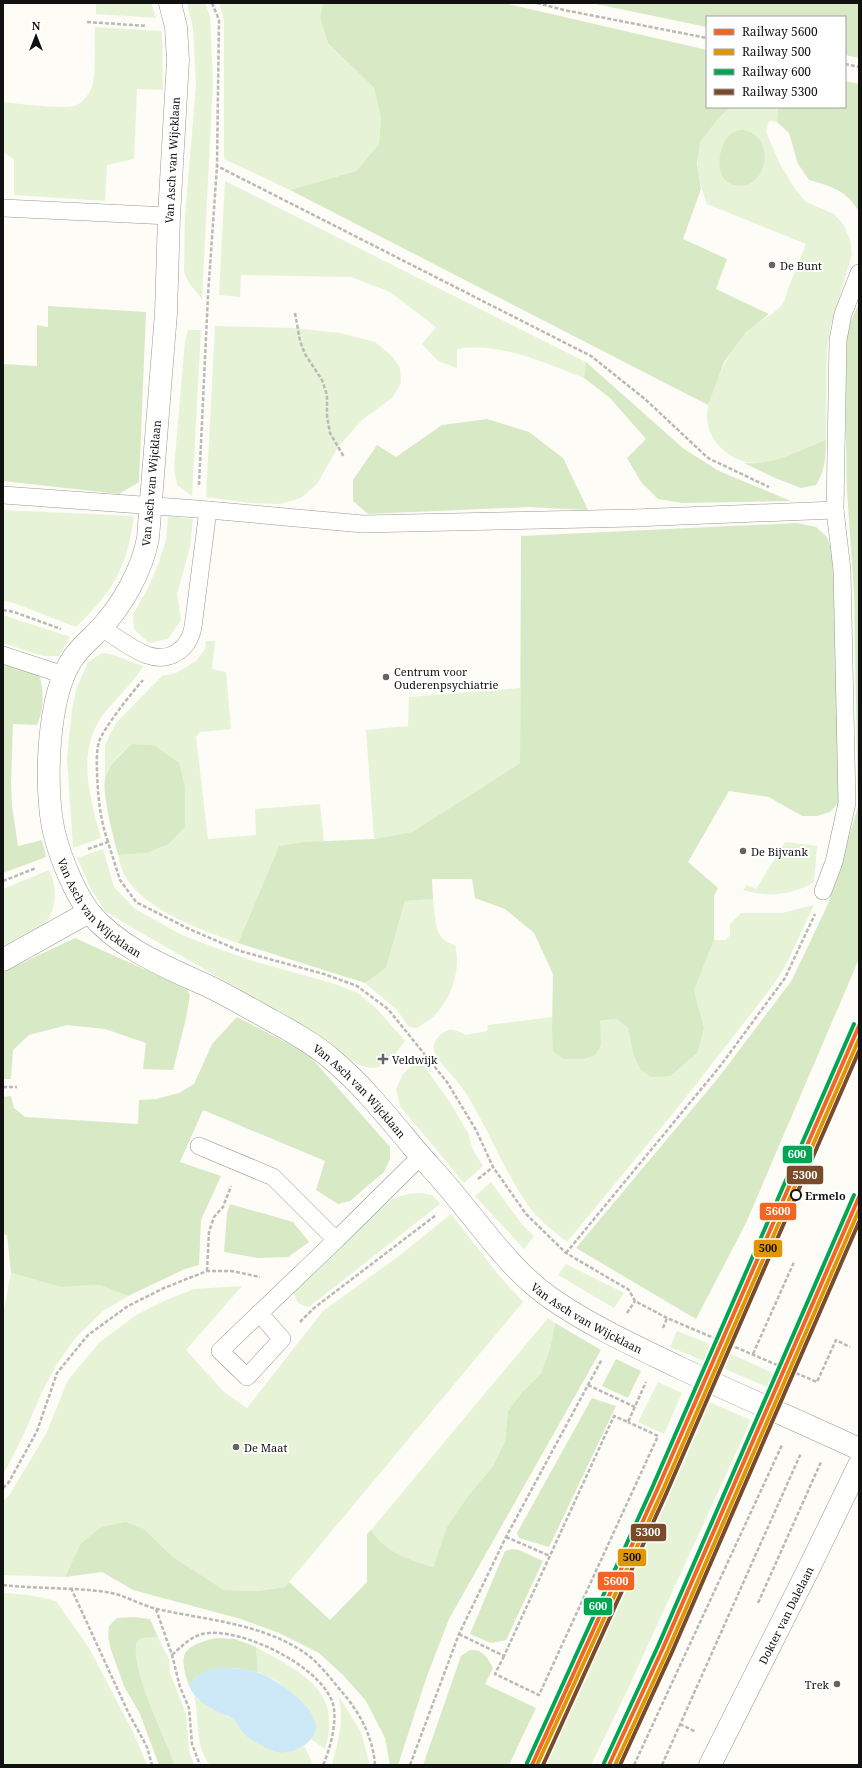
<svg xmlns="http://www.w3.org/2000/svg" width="862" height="1768" font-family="'Noto Serif',serif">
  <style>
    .green { fill: #e7f3d7 }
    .forest { fill: #d8eac5 }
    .water { fill: #cde8f7 }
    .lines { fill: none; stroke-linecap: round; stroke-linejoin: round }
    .service-casing { stroke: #979795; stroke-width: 18 }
    .minor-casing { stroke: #979795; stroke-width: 23 }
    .tertiary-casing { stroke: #979795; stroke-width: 23 }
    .path { stroke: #b9b9b8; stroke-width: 2.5; stroke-dasharray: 4 2; stroke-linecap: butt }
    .service { stroke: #fffffe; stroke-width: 17 }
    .minor { stroke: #fffffe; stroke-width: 22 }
    .tertiary { stroke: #fffffe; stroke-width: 22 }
    .rail-1-casing { stroke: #fff; stroke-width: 7 }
    .rail-2-casing { stroke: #fff; stroke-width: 7 }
    .rail-3-casing { stroke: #fff; stroke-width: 7 }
    .rail-4-casing { stroke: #fff; stroke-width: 7 }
    .rail-1 { stroke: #f26522; stroke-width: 4 }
    .rail-2 { stroke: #e09702; stroke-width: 4 }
    .rail-3 { stroke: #00a651; stroke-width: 4 }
    .rail-4 { stroke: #7a4b2a; stroke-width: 4 }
    .poi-dot { fill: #646362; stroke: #fff; stroke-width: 1.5 }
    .stop-dot { fill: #fff; stroke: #111; stroke-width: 2 }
    .labels { text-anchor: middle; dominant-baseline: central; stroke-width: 4; stroke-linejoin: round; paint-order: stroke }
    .street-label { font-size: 11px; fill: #111; stroke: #fff }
    .poi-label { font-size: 11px; fill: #111; stroke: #fff; text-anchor: start }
    .stop-label { font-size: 11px; font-weight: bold; fill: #111; stroke: #fff; text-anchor: start }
    .line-badge { stroke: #fff; stroke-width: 1.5 }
    .badge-label { font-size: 11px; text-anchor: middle; font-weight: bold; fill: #fff }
    .pale-badge-label { font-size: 11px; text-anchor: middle; font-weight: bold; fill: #111 }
  </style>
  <rect width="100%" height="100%" fill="#fdfcf7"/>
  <g class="green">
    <polygon points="96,3 151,3 156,18 96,14"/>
    <polygon points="187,3 205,3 210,16 213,82 202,299 189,283 184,272 185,217 196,84 193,28"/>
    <polygon points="219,3 323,3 320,18 328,43 374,88 381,118 379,144 356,171 290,190 224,159 224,21"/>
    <path d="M95,27l67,4 1,59 -26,-1 -3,70 -27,6 -2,36 -91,-6v-36l-11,-7v-50c17,2 57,7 71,4 10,-3 17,-14 19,-23 3,-15 1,-40 2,-56z"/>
    <path d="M730,107h48l-1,15 -8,-1 -3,11 14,32 15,25 11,13 28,12 9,10 7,15 2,15 -22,75 -3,19 -1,92c-36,14 -73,40 -106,7 -7,-7 -13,-19 -13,-29 -1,-23 23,-68 38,-85 10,-11 26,-16 36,-27 4,-4 5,-12 7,-17 6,-15 12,-30 18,-45l-99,-40c-7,-19 -13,-41 -7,-61 4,-11 21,-27 30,-36z"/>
    <path d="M225,181l361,181 -2,16c-40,-15 -83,-36 -127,-29v19l-19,-7 -16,-17 14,-17 -46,-35 -39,-15 -110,-2 -1,22 -21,-2z"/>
    <polygon points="215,326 292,328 340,333 375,342 392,356 400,368 401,383 392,398 363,419 338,447 317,484 301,498 280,504 250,503 206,497"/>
    <polygon points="188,330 201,330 192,496 177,485 174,468 185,341"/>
    <path d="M3,510l131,6c-7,52 -20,74 -58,111l-65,-25 -8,-1z"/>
    <polygon points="168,516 193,519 190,547 177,594 181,620 168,639 149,643 134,629 133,614 147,590 159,562 166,540"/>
    <polygon points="3,615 70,637 59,656 43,656 3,643"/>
    <path d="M206,641h9l-3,28 14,3 5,57 -31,3 -4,5 12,102 48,-4 -1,-26 65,-5 4,37 -45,5 -41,97c-35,-12 -91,-32 -112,-65 -4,-6 -6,-15 -8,-23l29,-2 22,-9 16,-17 -31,-82 -22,-1 -14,12 -13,20v-31l11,-22 46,-47 14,-3 20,-12 9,-12z"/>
    <path d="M102,653c12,0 28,9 41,13 -11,19 -28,33 -41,50 -26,38 -12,81 -1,122l-28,10 -6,-90 5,-49 4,-19 12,-28z"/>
    <polygon points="520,688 520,763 412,832 374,839 366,730 408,726 409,697"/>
    <path d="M785,842l32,4 -3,36c-22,13 -46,16 -71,8l4,-5 9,4z"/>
    <path d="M103,849l11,38 21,22 47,26 34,13 40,14 76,21 26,10 17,14 30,34c-14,18 -21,33 -46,24l-96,-62 -137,-79 -21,-13 -14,-22 -14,-31z"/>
    <path d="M49,870c9,19 9,43 -9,58 -10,8 -26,13 -37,19v-58z"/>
    <path d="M433,899c3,19 0,41 22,46 6,23 -2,49 -18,68 -5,6 -13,10 -20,15l-8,-1 -13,-18 -31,-26 21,-15 19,-67z"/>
    <path d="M814,905l-29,62 -17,25 -89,114 -112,136c-14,-11 -30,-23 -40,-38 -24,-35 -39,-76 -62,-112 -7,-12 -27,-29 -31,-41 -2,-9 6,-19 15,-21 5,-1 13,3 17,5l21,-4 1,-6 65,-8 -1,13 64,-11 12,9 5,26 38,22 27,-24 6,-24 -10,-38 20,-50h12l4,-5v-11l11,-11h41z"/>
    <polygon points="419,1059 451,1104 468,1133 473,1150 483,1166 464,1183 400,1106 396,1089 403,1074"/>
    <polygon points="491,1182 521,1223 534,1236 524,1249 475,1196"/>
    <path d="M421,1193l11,2 8,9 -131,103c-11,-2 -13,-5 -15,-15l13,-20 85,-73 16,-5z"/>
    <polygon points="451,1214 497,1273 523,1302 285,1587 257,1591 224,1590 173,1557 144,1529 101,1527 81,1543 65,1577 3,1575 3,1501 10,1494 46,1434 68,1380 100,1342 136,1315 164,1301 194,1289 242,1286 186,1350 224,1392 247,1408 323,1311 399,1256"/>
    <polygon points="566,1264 624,1293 614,1308 558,1275"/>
    <polygon points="11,1273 61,1287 100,1285 128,1296 103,1311 76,1337 57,1364 42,1392 22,1438 3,1475 3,1315"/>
    <path d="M548,1318l7,5 -5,26 -9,24 -19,19 -14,19 -3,30 -12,25 -25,30 -21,31 -14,40c-25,-8 -47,-14 -62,-37z"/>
    <polygon points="677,1331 710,1344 704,1361 670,1347"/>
    <polygon points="727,1352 775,1374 769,1388 720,1367"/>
    <polygon points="658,1382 682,1393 664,1434 638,1422"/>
    <polygon points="709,1402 751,1420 626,1693 591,1765 546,1765"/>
    <polygon points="3,1593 30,1595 56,1601 89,1648 134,1734 147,1765 3,1765"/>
    <path d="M158,1637l11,22 1,14 16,41 3,37 5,14h-19c-10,-28 -46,-98 -38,-124l5,-3z"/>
    <path d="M256,1647c42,24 88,42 69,102l-14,-10 5,-11 -37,-46 -21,-10z"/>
    <path d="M338,1695l23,37 9,33h-38c6,-23 13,-46 6,-70z"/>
    <path d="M194,1696l17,12 22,11 12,16 43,17 16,-6 8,16 -1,3h-101c-16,-20 -10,-46 -16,-69z"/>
  </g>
  <g class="forest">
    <polygon points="323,3 504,3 707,50 707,107 730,107 717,120 700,142 697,163 701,189 683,239 727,259 716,289 769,314 746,332 724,362 708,405 290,190 356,171 379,144 381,118 374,88 328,43 320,18"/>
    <polygon points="591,3 859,3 859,58 845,55 845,17 707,17 707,27"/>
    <path d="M845,81l14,3v128c-12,-22 -29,-26 -50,-32l-11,-16 -9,-31 -12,-11 1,-15h67z"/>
    <path d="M744,130c33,7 24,62 -10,55 -6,-1 -11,-6 -13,-12 -4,-13 0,-32 11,-40 4,-3 8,-3 12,-3z"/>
    <polygon points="859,303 859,959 746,1223 696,1319 576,1248 719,1077 792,980 828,904 858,807 854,593 847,491 844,358 848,328"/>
    <polygon points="48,306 146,312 139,482 119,494 3,481 3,364 37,366 37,325 48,327"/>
    <polygon points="586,362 684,449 719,471 791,501 682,503 658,499 641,482 627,458 646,439 610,398 584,378"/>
    <polygon points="487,419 529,432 563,458 588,510 528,507 368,514 353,501 353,480 377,445 396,457 442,425"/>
    <path d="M826,440c0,17 -1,31 -10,45l-15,3 -26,-10 -31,-15c29,3 56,-13 82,-23z"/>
    <polygon points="797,523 816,527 827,537 833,554 836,615 839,802 830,812 817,816 802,816 769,797 729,791 688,862 718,888 714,896 714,940 694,990 704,1028 698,1052 671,1076 651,1077 641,1070 633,1054 628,1028 616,1019 600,1021 601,1045 595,1055 584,1059 564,1059 553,1051 552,1030 553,974 534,933 505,909 475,898 472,879 432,879 433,899 405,901 386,968 365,983 238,943 279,846 304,842 374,839 412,832 520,763 521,536"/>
    <path d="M3,658l21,9 16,10c4,18 4,31 -3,48l-24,-1 -2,60 1,22 6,40 24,-6 4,17 -43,16z"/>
    <path d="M132,744l22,1 25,18 6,24v40l-16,17 -22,9 -29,2c-4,-17 -18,-65 -12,-80 6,-13 16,-22 26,-31z"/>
    <polygon points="75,938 186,988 190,995 186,1018 173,1070 143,1069 146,1043 105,1029 67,1025 29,1035 13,1050 11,1079 3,1079 3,972"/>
    <polygon points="237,1017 308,1054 390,1147 390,1159 384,1172 350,1201 338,1204 316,1190 325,1161 203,1110 180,1162 221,1176 201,1220 199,1265 185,1269 128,1296 100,1285 61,1287 11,1273 7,1235 3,1234 3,1097 11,1096 14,1108 25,1117 138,1124 139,1100 156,1099 179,1093 194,1084 212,1044"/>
    <polygon points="230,1204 293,1222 309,1242 288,1257 258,1258 224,1252 227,1213"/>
    <path d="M555,1323l46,27 -152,269 -22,57 -29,89h-8l-5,-27 -19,-37 -23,-26 -24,-22 -40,-20 -38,-14 -108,-29 -31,-18 -37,5 16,-34 20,-16 25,-5 18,7 29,28 51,33 33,1 28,-4 4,-5 41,38 37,-38v-48l4,-4c15,23 37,29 62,37l14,-40 21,-31 25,-30 12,-25 3,-30 14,-19 19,-19 9,-24z"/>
    <polygon points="616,1359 641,1371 628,1398 602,1386"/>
    <polygon points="592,1398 616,1406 549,1547 519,1538 517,1533"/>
    <polygon points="512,1549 519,1550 543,1561 506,1640 491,1643 470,1634 505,1551"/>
    <path d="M134,1617l16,2 8,18 -16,1 -5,3c-8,26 28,96 38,124h-16l-19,-51 -16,-28 -13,-36 -3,-14 1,-10 8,-8z"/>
    <path d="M215,1638l20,1 21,8 2,25 -22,-4 -40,8 -7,10c-11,-33 -7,-39 26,-48z"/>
    <path d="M470,1650c13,-1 17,7 23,18l-8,16 51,24 -27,57h-86l38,-109z"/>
  </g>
  <path class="water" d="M214,1668c14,0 31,-1 45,5 17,6 57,33 57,54 -1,17 -25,28 -40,25 -6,-2 -28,-13 -32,-18 -4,-4 -6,-10 -10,-14 -4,-4 -9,-5 -14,-7 -14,-8 -24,-12 -31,-27l7,-10z"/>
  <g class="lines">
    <g class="service-casing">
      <g id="service">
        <polyline points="3,208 169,216"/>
        <polyline points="3,495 197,509 363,524 634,518 835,510"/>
        <path d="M102,628c14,9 29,21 45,27 23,8 42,-6 46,-28l15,-117"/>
        <polyline points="3,655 64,675"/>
        <polyline points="823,891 834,862 847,803 842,570 835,510 838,340 843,314 859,273"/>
        <polyline points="199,1146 273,1177 336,1240 421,1156"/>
        <polyline points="259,1313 282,1339 247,1377 220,1351 336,1240"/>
      </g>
    </g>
    <g class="minor-casing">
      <g id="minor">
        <path id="s1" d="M170,3l6,24 2,33 -9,156 -3,97 -18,225c-6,32 -25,66 -47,90 -9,10 -20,18 -28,30 -26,37 -29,130 -19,174 6,25 20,60 36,81 31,37 79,55 122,75 16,8 32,17 48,26 23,13 49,26 69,43 32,26 58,59 84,90 15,18 31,34 45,52 29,35 56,74 94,100 39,27 83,47 126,68 60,28 121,54 181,82"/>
        <polyline points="3,960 89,912"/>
      </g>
    </g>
    <g class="tertiary-casing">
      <g id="tertiary">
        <path id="s2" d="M710,1765l101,-201 48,-99"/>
      </g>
    </g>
    <g class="path">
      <polyline points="212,3 219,20 217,166 591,356 645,399 708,458 769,487"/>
      <polyline points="537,3 564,10 707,38"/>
      <polyline points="87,22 147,26"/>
      <polyline points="845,64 859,67"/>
      <polyline points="295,313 300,341 305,354 322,380 327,395 327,416 330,433 344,457"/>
      <polyline points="199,485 208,295 217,166"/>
      <polyline points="3,610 14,612 61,629"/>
      <path d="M108,842c-8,-23 -10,-45 -11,-69 0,-10 -1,-21 2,-31 3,-12 34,-51 44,-62"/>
      <polyline points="88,849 108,842 120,880 136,902 187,928 240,951 324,974 357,986 388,1009 447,1082 476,1130 493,1167 526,1214 566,1253 629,1290 635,1301 667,1318 817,1382 836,1340 850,1347"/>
      <polyline points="3,881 36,868"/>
      <polyline points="3,1087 17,1087"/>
      <polyline points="478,1179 493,1167"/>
      <polyline points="566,1253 721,1065 785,978 815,914"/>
      <polyline points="207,1271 209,1232 214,1217 223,1207 231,1186"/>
      <polyline points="627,1313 635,1301"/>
      <polyline points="300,1322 314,1308 436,1215"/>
      <polyline points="663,1328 667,1318"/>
      <polyline points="753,1354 794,1262"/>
      <polyline points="588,1385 635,1407"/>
      <polyline points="3,1488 9,1482 37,1431 57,1373 88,1335 128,1306 164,1288 207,1271 232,1271 260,1277"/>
      <polyline points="506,1537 550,1556"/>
      <path d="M3,1585c34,4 68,2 103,7 17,2 34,13 51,17 49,11 102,14 145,42 16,10 28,27 40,41 18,21 31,45 33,73"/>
      <polyline points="71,1588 128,1712 147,1747 152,1765"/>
      <polyline points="758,1603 821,1462"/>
      <polyline points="156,1609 172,1655 180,1687 189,1708 192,1744 200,1765"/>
      <polyline points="459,1634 504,1656 614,1416 628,1422 646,1382"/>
      <path d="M172,1655c10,-9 17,-17 30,-21 37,-9 127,35 132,75 2,18 -4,40 -11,56"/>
      <polyline points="504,1656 495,1674 539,1695 658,1436 628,1422"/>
      <polyline points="680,1724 696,1732"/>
      <polyline points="410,1765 459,1634 506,1537 602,1359"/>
      <polyline points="634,1765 782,1445"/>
      <polyline points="662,1765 801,1453"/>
    </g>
    <use href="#service" class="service"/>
    <use href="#minor" class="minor"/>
    <use href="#tertiary" class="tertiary"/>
    <g class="rail-1-casing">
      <g id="rail-1">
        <polyline points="532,1765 657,1490 859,1026"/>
        <polyline points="609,1765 663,1648 859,1197"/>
      </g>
    </g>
    <g class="rail-2-casing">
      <g id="rail-2">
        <polyline points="537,1765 662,1492 859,1039"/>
        <polyline points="615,1765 668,1650 859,1210"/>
      </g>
    </g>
    <g class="rail-3-casing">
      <g id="rail-3">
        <polyline points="527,1763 652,1488 854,1024"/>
        <polyline points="604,1763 658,1646 854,1195"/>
      </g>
    </g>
    <g class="rail-4-casing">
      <g id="rail-4">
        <polyline points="543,1765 666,1494 859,1051"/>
        <polyline points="620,1765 672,1652 859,1222"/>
      </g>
    </g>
    <use href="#rail-1" class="rail-1"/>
    <use href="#rail-2" class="rail-2"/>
    <use href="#rail-3" class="rail-3"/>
    <use href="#rail-4" class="rail-4"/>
  </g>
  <g class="poi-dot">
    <circle cx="772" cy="265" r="4"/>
    <circle cx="386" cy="677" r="4"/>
    <circle cx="743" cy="851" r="4"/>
    <path d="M381 1053h4v4h4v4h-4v4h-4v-4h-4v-4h4z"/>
    <circle cx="236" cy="1447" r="4"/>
    <circle cx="837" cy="1684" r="4"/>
  </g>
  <circle class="stop-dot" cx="796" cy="1195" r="5"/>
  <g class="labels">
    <g class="street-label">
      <text transform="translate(172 160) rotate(-87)">Van Asch van Wijcklaan</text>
      <text transform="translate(151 483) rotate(-85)">Van Asch van Wijcklaan</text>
      <text stroke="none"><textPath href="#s1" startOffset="950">Van Asch van Wijcklaan</textPath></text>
      <text stroke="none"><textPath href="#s1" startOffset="1274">Van Asch van Wijcklaan</textPath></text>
      <text stroke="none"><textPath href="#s1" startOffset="1598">Van Asch van Wijcklaan</textPath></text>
      <text stroke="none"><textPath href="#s2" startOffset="168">Dokter van Dalelaan</textPath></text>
    </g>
    <g class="poi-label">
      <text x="780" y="265">De Bunt</text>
      <text x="394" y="671">Centrum voor<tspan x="394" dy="13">Ouderenpsychiatrie</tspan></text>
      <text x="751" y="851">De Bijvank</text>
      <text x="392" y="1059">Veldwijk</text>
      <text x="244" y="1447">De Maat</text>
      <text x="829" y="1684" text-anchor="end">Trek</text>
    </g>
    <g class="stop-label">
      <text x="805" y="1195">Ermelo</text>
    </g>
  </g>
  <g class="line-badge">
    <rect x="782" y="1145" width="31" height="19" rx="4" fill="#00a651"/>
    <rect x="786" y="1165" width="38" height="20" rx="4" fill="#7a4b2a"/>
    <rect x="759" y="1202" width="38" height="19" rx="4" fill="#f26522"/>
    <rect x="753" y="1239" width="30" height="19" rx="4" fill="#e09702"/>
    <rect x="630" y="1523" width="37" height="19" rx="4" fill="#7a4b2a"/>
    <rect x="617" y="1548" width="30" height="19" rx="4" fill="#e09702"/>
    <rect x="597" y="1571" width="38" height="20" rx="4" fill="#f26522"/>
    <rect x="583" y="1597" width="30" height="19" rx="4" fill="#00a651"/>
  </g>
  <g class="badge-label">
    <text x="797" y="1158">600</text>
    <text x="805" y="1179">5300</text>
    <text x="778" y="1215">5600</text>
    <text x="648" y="1536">5300</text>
    <text x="616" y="1585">5600</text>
    <text x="598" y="1610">600</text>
  </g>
  <g class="pale-badge-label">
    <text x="768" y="1252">500</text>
    <text x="632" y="1561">500</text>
  </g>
  <rect width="862" height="1768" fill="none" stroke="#111111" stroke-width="8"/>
  <rect x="706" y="16" width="140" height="92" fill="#ffffff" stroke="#a0a0a0"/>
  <rect x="714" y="29" width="20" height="6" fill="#f26522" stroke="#a0a0a0"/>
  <text x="742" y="36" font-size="12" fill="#111111">Railway 5600</text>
  <rect x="714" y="49" width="20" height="6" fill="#e09702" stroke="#a0a0a0"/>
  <text x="742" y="56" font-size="12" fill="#111111">Railway 500</text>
  <rect x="714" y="69" width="20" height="6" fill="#00a651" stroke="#a0a0a0"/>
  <text x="742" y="76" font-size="12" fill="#111111">Railway 600</text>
  <rect x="714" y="89" width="20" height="6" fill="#7a4b2a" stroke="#a0a0a0"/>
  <text x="742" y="96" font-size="12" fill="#111111">Railway 5300</text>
  <g transform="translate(36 36)" stroke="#ffffff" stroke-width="3" paint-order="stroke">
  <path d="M0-3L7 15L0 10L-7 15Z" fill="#111111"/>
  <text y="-6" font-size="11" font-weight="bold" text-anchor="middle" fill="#111111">N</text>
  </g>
</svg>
